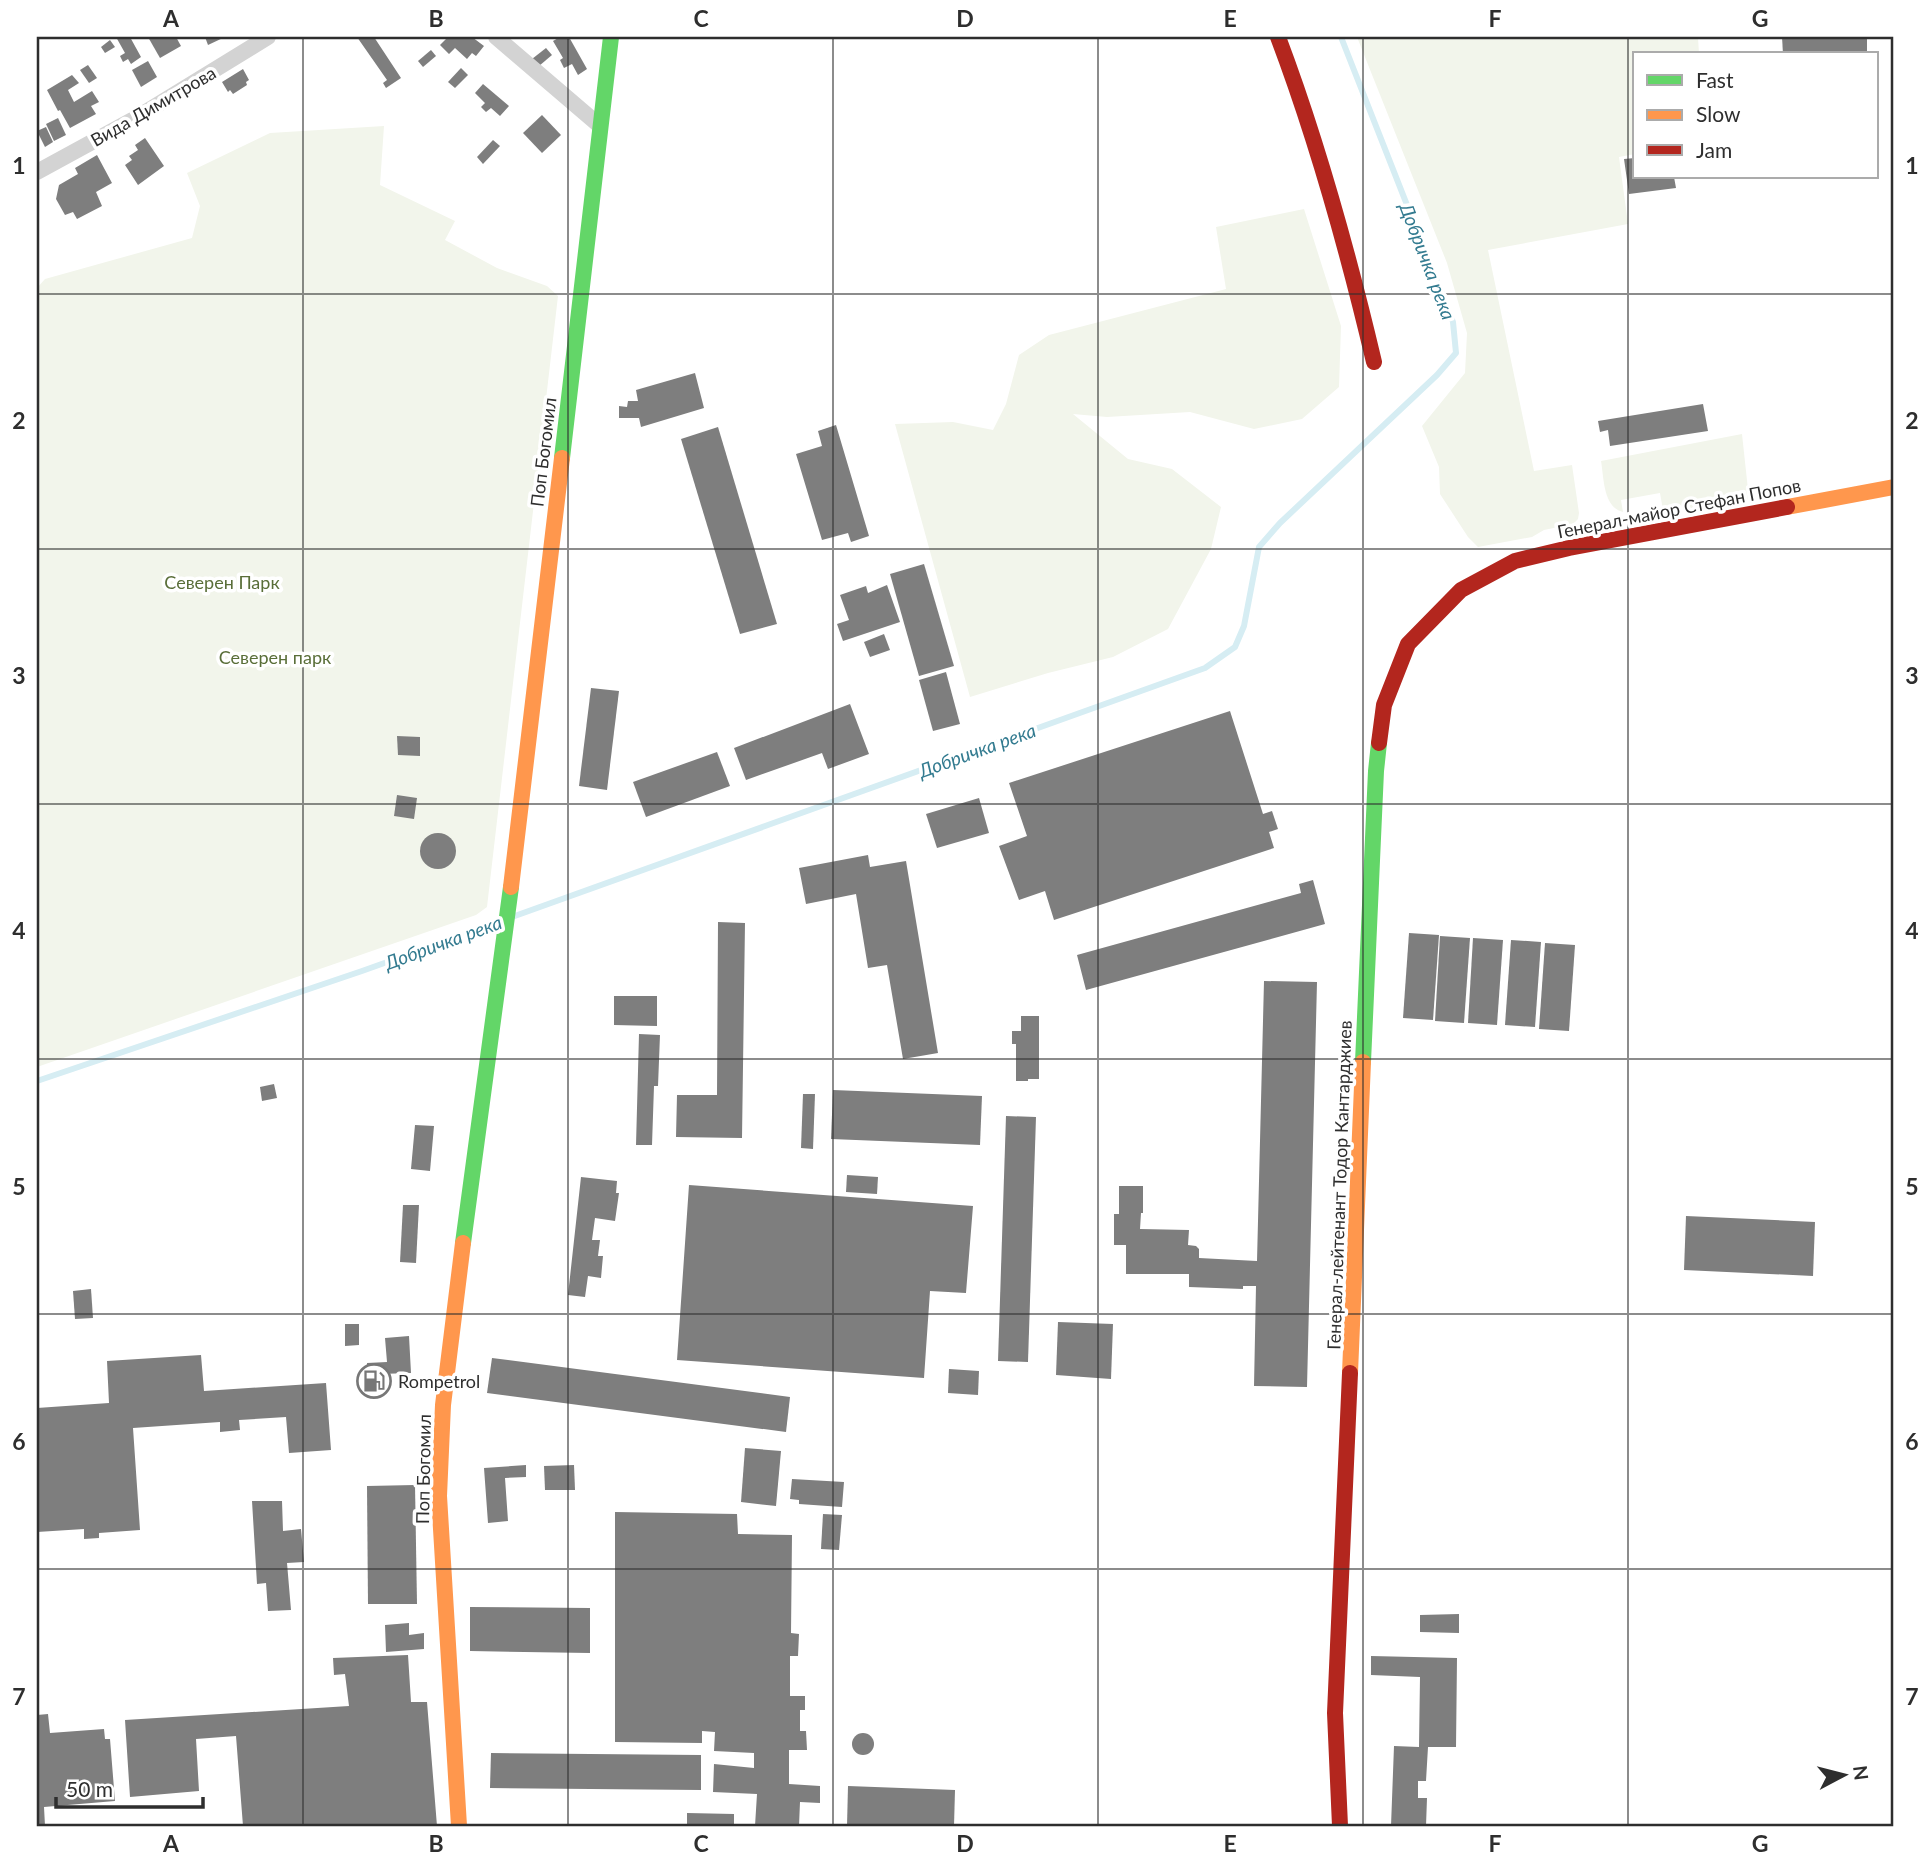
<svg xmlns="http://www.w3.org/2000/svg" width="1931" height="1863" font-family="Lato,sans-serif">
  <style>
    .green { fill: #f2f5eb }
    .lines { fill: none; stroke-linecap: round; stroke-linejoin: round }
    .stream { stroke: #d6edf3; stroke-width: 6 }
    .building { fill: #7e7e7e }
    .street { stroke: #d3d3d3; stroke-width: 16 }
    .fast { stroke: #63d668; stroke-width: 16 }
    .slow { stroke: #ff974d; stroke-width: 16 }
    .jam { stroke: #b3261e; stroke-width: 16 }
    .grid { fill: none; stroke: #2e2e2e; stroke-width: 2; stroke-opacity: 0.55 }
    .labels { text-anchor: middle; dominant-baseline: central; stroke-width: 7; stroke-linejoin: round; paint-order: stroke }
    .street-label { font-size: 18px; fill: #2e2e2e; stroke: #fff }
    .park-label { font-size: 18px; fill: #596e38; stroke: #fff }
    .poi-label { font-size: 18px; fill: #2e2e2e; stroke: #fff; text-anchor: start }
    .water-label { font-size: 19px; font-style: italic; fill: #337b90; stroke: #fff }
    .neatline { fill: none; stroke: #2e2e2e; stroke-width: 2.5 }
    .grid-label { font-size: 23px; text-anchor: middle; font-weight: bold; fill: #2e2e2e }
  </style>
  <rect width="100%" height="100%" fill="#fff"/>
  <g class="green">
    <polygon points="1357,37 1698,37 1699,54 1635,54 1635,154 1619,157 1628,224 1488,250 1534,471 1572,465 1579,513 1578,519 1573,524 1544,530 1532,537 1478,547 1468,537 1440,494 1439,467 1422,426 1465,373 1467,333 1447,263"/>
    <polygon points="384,126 380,185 455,221 445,240 497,268 547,286 558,296 487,907 476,915 37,1067 37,288 45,279 192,238 200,206 187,173 270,133"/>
    <polygon points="1304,209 1341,326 1339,387 1302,419 1254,429 1190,412 1107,417 1073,414 1128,459 1172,469 1221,507 1211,549 1168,629 1113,657 1048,673 970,697 895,424 953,422 993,430 1006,404 1019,355 1049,335 1226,289 1216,227"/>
    <path d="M1742,434l7,65 -85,17 -4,-23 -39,7 2,12c-20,-5 -19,-34 -22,-51z"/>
  </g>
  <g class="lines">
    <g class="stream">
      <polyline points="512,917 1205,668 1235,647 1244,626 1259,547 1280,523 1437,375 1456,353 1453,322 1341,37"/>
      <polyline points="37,1081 362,971 502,921"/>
    </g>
  </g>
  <g class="building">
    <polygon points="116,37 130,37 141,57 131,64 128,59 123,62 120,56 125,53"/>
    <polygon points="148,37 176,37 181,46 160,58"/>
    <polygon points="205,37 225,37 208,45"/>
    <polygon points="357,37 374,37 401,78 386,88 383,83 387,80"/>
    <polygon points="448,37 472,37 484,46 476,56 472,53 467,59 455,48 449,54 440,45"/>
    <polygon points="560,37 569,37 587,69 578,75 572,64 564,68 560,60 563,58 553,41"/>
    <polygon points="1782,37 1867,37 1867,54 1783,54"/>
    <polygon points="110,40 115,47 105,53 101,47"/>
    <polygon points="546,48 552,55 539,66 532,59"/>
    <polygon points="431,50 436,56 423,67 418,61"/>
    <polygon points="148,61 157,77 141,87 132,70"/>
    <polygon points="88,65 97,78 89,83 80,70"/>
    <polygon points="461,68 468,75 455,88 448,82"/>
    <polygon points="243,69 249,80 246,82 247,85 233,94 230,90 228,92 222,82"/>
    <polygon points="72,75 79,83 68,90 74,102 92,91 99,102 91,106 96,114 70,128 60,110 58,111 47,90"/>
    <polygon points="483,84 509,106 500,116 491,108 486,112 481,107 485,103 475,93"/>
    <polygon points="542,115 561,135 542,153 523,133"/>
    <polygon points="58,118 66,135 54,141 46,124"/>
    <polygon points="46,127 53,142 45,147 37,131"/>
    <polygon points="145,138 164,166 138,185 125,165 132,160 129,156 138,150 135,145"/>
    <polygon points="493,140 500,146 483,164 477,157"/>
    <polygon points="97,155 112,183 96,192 102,206 77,219 73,212 65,215 56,199 59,185 78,174 75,168"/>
    <polygon points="1635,158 1635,177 1674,177 1676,188 1629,194 1624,159"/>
    <polygon points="695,373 704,408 641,427 639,418 619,418 619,406 627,407 628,401 638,401 636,390"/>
    <polygon points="1703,404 1708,431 1610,446 1608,430 1600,432 1598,421"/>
    <polygon points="836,425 869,536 851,542 848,533 822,540 796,454 822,446 818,431"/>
    <polygon points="718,427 777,624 740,634 681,439"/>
    <polygon points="924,564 954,666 919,676 890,574"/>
    <polygon points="887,585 900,622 843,641 837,624 849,620 840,595 866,586 868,593"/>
    <polygon points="884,634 890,650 870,657 864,642"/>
    <polygon points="946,672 960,724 933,731 919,680"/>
    <polygon points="591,688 619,691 607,790 579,786"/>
    <polygon points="850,704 869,754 828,769 822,753 746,780 734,748"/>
    <polygon points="1230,711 1263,814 1272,811 1278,829 1269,832 1274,848 1054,920 1045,891 1019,900 999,846 1027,836 1009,783"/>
    <polygon points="397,736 420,737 420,756 398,755"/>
    <polygon points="717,752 730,786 646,817 633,782"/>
    <polygon points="397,795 417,798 414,819 394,816"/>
    <polygon points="979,798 989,833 937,848 926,814"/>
    <circle cx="438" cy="851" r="18"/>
    <polygon points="868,855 870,867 906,861 938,1053 903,1059 887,965 868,968 856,894 806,904 799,868"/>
    <polygon points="1313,880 1325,924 1086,990 1077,955 1301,893 1299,884"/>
    <polygon points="718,922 745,923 742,1138 676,1137 677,1095 717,1095"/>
    <polygon points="1409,933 1439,935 1433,1020 1403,1018"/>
    <polygon points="1440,936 1470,938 1464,1023 1435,1021"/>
    <polygon points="1473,938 1503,940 1497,1025 1468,1023"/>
    <polygon points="1511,940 1541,942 1535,1027 1505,1025"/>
    <polygon points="1545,943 1575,945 1569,1031 1539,1029"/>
    <polygon points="1264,981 1317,982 1307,1387 1254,1386 1256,1286 1243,1286 1243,1289 1189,1287 1189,1274 1126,1274 1126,1245 1114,1245 1114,1214 1119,1214 1119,1186 1143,1186 1143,1213 1141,1213 1140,1229 1189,1230 1188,1245 1196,1246 1199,1249 1199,1258 1257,1261"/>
    <polygon points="614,996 657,996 657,1026 614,1025"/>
    <polygon points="1021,1016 1039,1016 1039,1079 1028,1079 1028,1081 1016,1081 1016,1044 1012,1044 1012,1031 1021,1031"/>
    <polygon points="639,1034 660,1035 658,1086 654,1086 652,1145 636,1145"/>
    <polygon points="274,1084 277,1098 262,1101 260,1087"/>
    <polygon points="833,1090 982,1096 980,1145 831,1139"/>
    <polygon points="803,1094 815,1094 813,1149 801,1148"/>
    <polygon points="1006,1116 1036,1117 1028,1362 998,1361"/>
    <polygon points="415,1125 434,1126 430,1171 411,1169"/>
    <polygon points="847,1175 878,1177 877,1194 846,1192"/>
    <polygon points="581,1177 617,1181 616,1193 619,1193 615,1221 595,1218 592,1240 600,1240 598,1256 603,1256 601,1278 588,1276 585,1297 568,1295"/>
    <polygon points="689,1185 973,1206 966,1293 930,1291 924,1378 677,1360"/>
    <polygon points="403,1205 419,1205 416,1263 400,1262"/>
    <polygon points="1686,1216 1815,1222 1813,1276 1684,1270"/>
    <polygon points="91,1289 93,1318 75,1319 73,1291"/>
    <polygon points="1058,1322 1113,1324 1111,1379 1056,1375"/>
    <polygon points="345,1324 359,1324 359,1345 345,1346"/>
    <polygon points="409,1336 411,1373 380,1374 381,1388 368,1388 367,1363 387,1362 385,1338"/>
    <polygon points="201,1355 204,1391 326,1383 331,1450 289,1453 286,1417 239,1420 240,1430 220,1432 220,1422 133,1428 140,1530 99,1533 99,1538 84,1539 84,1529 37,1532 37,1408 109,1403 107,1361"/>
    <polygon points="492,1358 790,1397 786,1432 487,1393"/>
    <polygon points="949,1369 979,1371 978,1395 948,1393"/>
    <polygon points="745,1448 781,1451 776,1506 741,1502"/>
    <polygon points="526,1465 526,1477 505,1478 508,1521 488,1523 484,1468"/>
    <polygon points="574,1465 575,1490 545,1490 544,1466"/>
    <polygon points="792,1479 844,1482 842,1507 799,1504 799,1500 790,1499"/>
    <polygon points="415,1485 417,1604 368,1604 367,1486"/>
    <polygon points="252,1501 282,1501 283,1531 301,1529 304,1562 287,1563 291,1610 268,1611 266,1583 257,1584"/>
    <polygon points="615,1512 737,1514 738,1534 792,1535 791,1633 799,1634 798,1656 790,1656 790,1696 805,1696 805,1710 800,1710 800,1731 806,1731 807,1750 789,1750 789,1784 820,1786 820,1803 800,1802 799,1826 755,1826 757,1794 713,1792 714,1764 754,1768 754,1753 714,1751 715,1732 702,1731 702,1743 615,1742"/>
    <polygon points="823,1514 842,1515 839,1550 821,1549"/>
    <polygon points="470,1607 590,1608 590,1653 470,1651"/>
    <polygon points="1459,1614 1459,1633 1420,1632 1420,1615"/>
    <polygon points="409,1623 409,1635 424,1633 424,1649 386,1652 385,1625"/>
    <polygon points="408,1655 411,1702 427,1702 437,1826 243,1826 236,1736 196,1739 199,1791 130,1797 125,1720 349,1706 345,1674 334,1675 333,1658"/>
    <polygon points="1371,1656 1457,1658 1456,1747 1428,1747 1426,1781 1418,1781 1418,1798 1427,1798 1426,1826 1391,1826 1394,1746 1419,1747 1420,1677 1371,1675"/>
    <polygon points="48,1714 50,1733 104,1729 105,1739 110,1739 115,1801 44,1807 45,1826 37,1826 37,1715"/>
    <circle cx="863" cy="1744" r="11"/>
    <polygon points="491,1753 701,1755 701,1790 490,1788"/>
    <polygon points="848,1786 955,1790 954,1826 847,1826"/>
    <polygon points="687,1813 734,1814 734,1826 687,1824"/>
  </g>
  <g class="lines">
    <g class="street">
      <polyline points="496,37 600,126"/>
      <polyline points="37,172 136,118 268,37"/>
    </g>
    <g class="fast">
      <polyline points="562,458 611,37"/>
      <polyline points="1363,1062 1376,771 1379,743"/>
      <polyline points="463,1243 511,887"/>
    </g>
    <g class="slow">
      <polyline points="1787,507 1894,487"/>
      <polyline points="511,887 562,458"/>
      <polyline points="1350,1373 1363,1062"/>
      <polyline points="459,1826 439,1496 443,1405 463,1243"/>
    </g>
    <g class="jam">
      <path d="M1278,37c40,106 70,215 96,325"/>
      <polyline points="1379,743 1384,705 1408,644 1461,590 1515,561 1569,548 1787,507"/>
      <polyline points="1340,1826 1335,1713 1350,1373"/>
    </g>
  </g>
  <path class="grid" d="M303,37v1789M568,37v1789M833,37v1789M1098,37v1789M1363,37v1789M1628,37v1789M37,294h1857M37,549h1857M37,804h1857M37,1059h1857M37,1314h1857M37,1569h1857"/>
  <defs>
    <g id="fuel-ring" transform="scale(1.75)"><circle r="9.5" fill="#fff" stroke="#777" stroke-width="1.5"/><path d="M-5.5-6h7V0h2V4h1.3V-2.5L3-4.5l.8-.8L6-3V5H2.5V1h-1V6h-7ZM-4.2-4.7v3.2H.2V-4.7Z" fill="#777"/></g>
  </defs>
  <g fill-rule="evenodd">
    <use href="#fuel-ring" x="374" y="1381"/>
  </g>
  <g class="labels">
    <g class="street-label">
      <text transform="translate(153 106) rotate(-30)">Вида Димитрова</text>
      <text transform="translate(543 452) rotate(-83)">Поп Богомил</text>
      <text transform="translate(1679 508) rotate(-11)">Генерал-майор Стефан Попов</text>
      <text transform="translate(1339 1185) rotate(-88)">Генерал-лейтенант Тодор Кантарджиев</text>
      <text transform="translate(423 1469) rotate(-89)">Поп Богомил</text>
    </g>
    <g class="park-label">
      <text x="222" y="582">Северен Парк</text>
      <text x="275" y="657">Северен парк</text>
    </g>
    <g class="poi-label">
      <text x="398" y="1381">Rompetrol</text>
    </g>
    <g class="water-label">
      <text transform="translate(1428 261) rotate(69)">Добричка река</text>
      <text transform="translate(977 750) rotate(-20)">Добричка река</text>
      <text transform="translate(443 942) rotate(-20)">Добричка река</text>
    </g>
  </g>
  <rect width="1931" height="1863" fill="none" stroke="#ffffff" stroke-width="77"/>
  <rect x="1633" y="52" width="245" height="126" fill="#ffffff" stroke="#ababab" stroke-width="2"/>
  <rect x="1647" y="75" width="35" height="10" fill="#63d668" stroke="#ababab" stroke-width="2"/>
  <text x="1696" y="88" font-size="21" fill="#2e2e2e">Fast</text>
  <rect x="1647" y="110" width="35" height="10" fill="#ff974d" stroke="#ababab" stroke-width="2"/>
  <text x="1696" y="122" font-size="21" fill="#2e2e2e">Slow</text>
  <rect x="1647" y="145" width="35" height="10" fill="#b3261e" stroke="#ababab" stroke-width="2"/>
  <text x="1696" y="158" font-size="21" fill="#2e2e2e">Jam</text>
  <g transform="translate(1844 1775) rotate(83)" stroke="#ffffff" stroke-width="5" paint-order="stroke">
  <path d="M0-5L12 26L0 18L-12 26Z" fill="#2e2e2e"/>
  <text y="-10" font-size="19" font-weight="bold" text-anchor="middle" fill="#2e2e2e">N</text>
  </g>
  <path d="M56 1797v10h147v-10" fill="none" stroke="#2e2e2e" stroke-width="3.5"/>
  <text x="66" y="1797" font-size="21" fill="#2e2e2e" stroke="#ffffff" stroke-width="5" paint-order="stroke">50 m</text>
  <rect x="38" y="38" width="1854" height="1787" class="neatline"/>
  <g class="grid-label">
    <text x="171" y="27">A</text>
    <text x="436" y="27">B</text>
    <text x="701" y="27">C</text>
    <text x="965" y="27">D</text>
    <text x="1230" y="27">E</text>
    <text x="1495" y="27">F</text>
    <text x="1760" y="27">G</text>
    <text x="19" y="174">1</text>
    <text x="1912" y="174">1</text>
    <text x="19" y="429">2</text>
    <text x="1912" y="429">2</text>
    <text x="19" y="684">3</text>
    <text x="1912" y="684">3</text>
    <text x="19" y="939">4</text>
    <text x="1912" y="939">4</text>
    <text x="19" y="1195">5</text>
    <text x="1912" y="1195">5</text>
    <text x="19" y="1450">6</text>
    <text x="1912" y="1450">6</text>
    <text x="19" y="1705">7</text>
    <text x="1912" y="1705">7</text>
    <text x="171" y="1852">A</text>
    <text x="436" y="1852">B</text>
    <text x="701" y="1852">C</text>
    <text x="965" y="1852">D</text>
    <text x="1230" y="1852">E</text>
    <text x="1495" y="1852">F</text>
    <text x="1760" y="1852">G</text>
  </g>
</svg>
